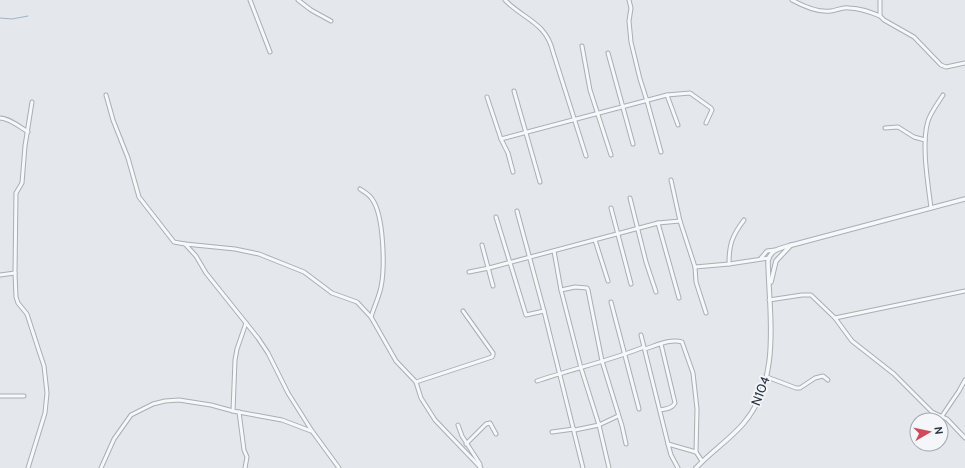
<svg xmlns="http://www.w3.org/2000/svg" width="965" height="468" font-family="Cabin,sans-serif">
  <style>
    .lines { fill: none; stroke-linecap: round; stroke-linejoin: round }
    .stream { stroke: #9fb4cc; stroke-width: 1 }
    .minor-casing { stroke: #a9aeb7; stroke-width: 5 }
    .tertiary-casing { stroke: #a9aeb7; stroke-width: 5.5 }
    .minor { stroke: #f7f8fa; stroke-width: 3 }
    .tertiary { stroke: #f7f8fa; stroke-width: 3.5 }
    .labels { text-anchor: middle; dominant-baseline: central; stroke-width: 3.5; stroke-linejoin: round; paint-order: stroke }
    .street-label { font-size: 13px; fill: #2b3445; stroke: #f4f6f9 }
  </style>
  <rect width="100%" height="100%" fill="#e4e7ec"/>
  <g class="lines">
    <polyline class="stream" points="0,18 12,19 28,16"/>
    <g class="minor-casing">
      <g id="minor">
        <polyline points="250,0 270,52"/>
        <polyline points="298,0 311,10 331,21"/>
        <path d="M505,0c18,19 41,22 48,52l33,104"/>
        <polyline points="629,0 631,8 629,21 631,42 640,79 647,101 661,152"/>
        <path d="M792,0c11,6 26,13 39,11 6,-1 12,-4 18,-3 11,0 21,4 31,8"/>
        <polyline points="880,0 880,16 884,20 914,37 941,65 946,67 965,63"/>
        <polyline points="582,46 590,90 611,155"/>
        <polyline points="608,53 633,144"/>
        <polyline points="514,91 540,182"/>
        <polyline points="106,95 113,120 128,158 139,197 174,242 185,244 196,256 206,273 258,338 268,353 288,393 312,431 339,468"/>
        <polyline points="667,95 678,125"/>
        <polyline points="487,97 501,139 667,95 690,93 711,108 712,110 706,123"/>
        <path d="M0,118c9,0 20,9 28,14"/>
        <polyline points="885,128 898,127 914,137 925,140"/>
        <polyline points="501,139 508,153 513,172"/>
        <polyline points="671,180 680,221 695,267 696,282 706,313"/>
        <path d="M360,189c4,3 9,5 12,10 12,16 13,69 9,88 -2,10 -7,20 -10,30l25,44 20,21 5,16 14,22 46,48"/>
        <polyline points="630,198 646,262 656,292"/>
        <polyline points="611,208 631,284"/>
        <path d="M931,208c-3,-25 -10,-64 -3,-87 3,-9 10,-18 15,-26"/>
        <polyline points="517,211 544,311 583,468"/>
        <polyline points="496,217 526,315 544,311"/>
        <polyline points="658,223 679,298"/>
        <polyline points="595,240 608,281"/>
        <polyline points="185,244 235,249 259,254 304,272 332,293 357,302 371,317"/>
        <polyline points="482,245 493,286"/>
        <polyline points="554,251 561,290 581,368 599,425 609,468"/>
        <polyline points="761,258 767,251 775,250"/>
        <path d="M729,264c0,-20 3,-28 15,-44"/>
        <polyline points="695,267 729,264 769,258"/>
        <polyline points="469,272 489,268 658,223 680,221"/>
        <polyline points="0,275 15,273"/>
        <polyline points="561,290 575,287 587,288 588,290 602,361 622,426 626,444"/>
        <polyline points="769,300 802,295 811,295 835,318 852,341 894,374 932,412 947,419 965,438"/>
        <polyline points="611,302 639,409"/>
        <polyline points="835,318 965,291"/>
        <polyline points="641,335 668,444 671,455 678,468"/>
        <path d="M645,349c10,-3 26,-11 37,-7l11,31 4,36 -1,43 6,9"/>
        <polyline points="767,377 796,388 800,388 815,378 823,376 828,380"/>
        <path d="M537,381c35,-12 72,-20 107,-34"/>
        <polyline points="416,382 492,357 493,355 493,353 463,311"/>
        <polyline points="0,396 24,396"/>
        <path d="M660,410c5,-1 12,-1 15,-7l-14,-59"/>
        <polyline points="233,411 235,360 237,349 246,323"/>
        <polyline points="239,412 244,450 247,457 245,468"/>
        <polyline points="942,416 959,391 965,380"/>
        <polyline points="458,425 462,436 480,464 480,467"/>
        <polyline points="575,430 599,425 618,416"/>
        <polyline points="552,432 574,429"/>
        <polyline points="466,444 486,424 490,423 496,434"/>
        <polyline points="668,444 696,452"/>
        <polyline points="28,468 45,413 47,393 44,366 39,351 27,314 18,303 16,297 15,273 16,193 22,183 25,146 32,102"/>
        <polyline points="101,468 114,439 131,415 153,404 165,401 179,400 211,405 233,411 282,420 311,431"/>
      </g>
    </g>
    <g class="tertiary-casing">
      <g id="tertiary">
        <polyline points="771,282 776,261 791,245"/>
        <path d="M696,468c15,-16 33,-28 47,-44 39,-45 26,-109 25,-163 2,-12 14,-13 24,-16l173,-46"/>
      </g>
    </g>
    <use href="#minor" class="minor"/>
    <use href="#tertiary" class="tertiary"/>
  </g>
  <g class="labels">
    <g class="street-label">
      <text transform="translate(760 391) rotate(-69)">N104</text>
    </g>
  </g>
  <g transform="translate(929 432) rotate(81)"><circle r="19" fill="#f4f6f9" stroke="#a4a8b1"/>
  <path d="M0-3L7 15L0 10L-7 15Z" fill="#d1495b"/>
  <text y="-6" font-size="11" font-weight="bold" text-anchor="middle" fill="#2b3445">N</text>
  </g>
</svg>
